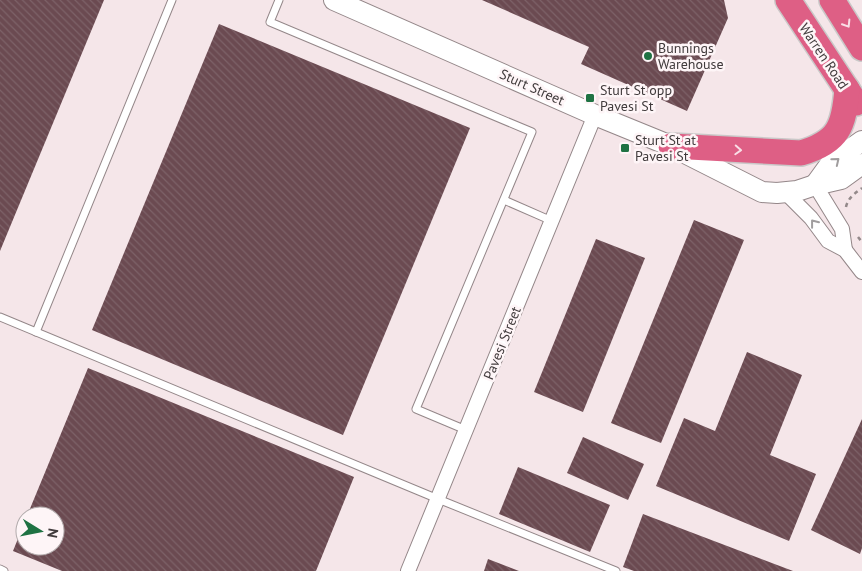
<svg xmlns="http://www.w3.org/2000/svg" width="862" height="571" font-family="'PT Sans',sans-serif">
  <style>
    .building { fill: url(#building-back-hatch) }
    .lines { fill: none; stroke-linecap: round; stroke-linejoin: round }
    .lane-casing { stroke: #948789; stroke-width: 9 }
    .street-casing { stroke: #948789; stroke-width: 16 }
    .secondary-casing { stroke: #948789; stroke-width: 22 }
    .highway-casing { stroke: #cac8c8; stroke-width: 28 }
    .path { stroke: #93898a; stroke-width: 2.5; stroke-dasharray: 4 4; stroke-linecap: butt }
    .lane { stroke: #fff; stroke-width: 7 }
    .street { stroke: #fff; stroke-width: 14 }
    .secondary { stroke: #fff; stroke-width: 20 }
    .highway { stroke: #de5f85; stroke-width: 25 }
    .oneway { stroke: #f9dee6 }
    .oneway2 { stroke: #a09d9e }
    .poi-dot { fill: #1f7243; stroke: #fef5f7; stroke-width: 2 }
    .labels { text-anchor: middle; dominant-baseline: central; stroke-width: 5; stroke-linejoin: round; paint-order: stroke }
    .poi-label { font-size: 14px; fill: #413b3c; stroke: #fef5f7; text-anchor: start }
    .street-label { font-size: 14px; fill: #413b3c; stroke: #fef5f7 }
  </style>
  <defs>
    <pattern id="building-back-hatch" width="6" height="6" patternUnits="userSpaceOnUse" patternTransform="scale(1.25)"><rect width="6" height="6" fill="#6b4a51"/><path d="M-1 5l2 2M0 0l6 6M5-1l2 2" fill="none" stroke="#7d6268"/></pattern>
  </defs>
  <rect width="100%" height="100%" fill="#f5e6e9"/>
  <g class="building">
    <polygon points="0,0 104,0 0,251"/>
    <polygon points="482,0 724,0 728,18 687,111 581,64 589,47"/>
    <polygon points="219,24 470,128 343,435 92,330"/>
    <polygon points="694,220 744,240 661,443 611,423"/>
    <polygon points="596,239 645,258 583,412 534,392"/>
    <polygon points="747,352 802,375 770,455 816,474 789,541 656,486 684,418 715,431"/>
    <polygon points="88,368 354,477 316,571 62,571 13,551 25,521 25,546 55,546 55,516 27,516"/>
    <polygon points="862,419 862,548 860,554 811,530"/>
    <polygon points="583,437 644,464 628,500 567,473"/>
    <polygon points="518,467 610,505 590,552 499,514"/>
    <polygon points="643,514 793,571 634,571 623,567"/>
    <polygon points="488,559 519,571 484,571"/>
  </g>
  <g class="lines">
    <g class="lane-casing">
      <g id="lane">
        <polyline points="279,0 270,22 532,132 416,409 466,430"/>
        <polyline points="504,200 552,221"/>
        <polyline points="0,317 438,499 616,571"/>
        <polyline points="36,332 172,0"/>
        <polyline points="0,569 4,571"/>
      </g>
    </g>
    <g class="street-casing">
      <g id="street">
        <polyline points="815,185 842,229 845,250"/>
        <polyline points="785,192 811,218 828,241 845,250 862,272"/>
        <polyline points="408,571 595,115"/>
      </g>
    </g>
    <g class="secondary-casing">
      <g id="secondary">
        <polyline points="334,0 595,115 671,146 762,192 777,193 797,191 815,185 841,179 862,164"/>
        <polyline points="815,185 831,163 862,141"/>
      </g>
    </g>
    <g class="highway-casing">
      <g id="highway">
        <polyline points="788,0 856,103"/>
        <polyline points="832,0 862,48"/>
        <path d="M671,146l130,7c38,-11 43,-27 46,-64"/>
      </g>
    </g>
    <g class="path">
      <path d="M846,207c2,-9 8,-13 16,-19"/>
      <polyline points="858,237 862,242"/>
    </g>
    <use href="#lane" class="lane"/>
    <use href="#street" class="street"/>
    <use href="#secondary" class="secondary"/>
    <use href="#highway" class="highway"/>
  </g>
  <defs><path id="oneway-chevron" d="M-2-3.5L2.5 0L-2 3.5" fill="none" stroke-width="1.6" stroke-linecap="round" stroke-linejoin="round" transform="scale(1.25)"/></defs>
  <g class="oneway">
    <use href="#oneway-chevron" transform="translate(847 24) rotate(58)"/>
    <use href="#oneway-chevron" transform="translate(738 150) rotate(3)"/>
  </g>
  <g class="oneway2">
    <use href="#oneway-chevron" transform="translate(836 161) rotate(-39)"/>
    <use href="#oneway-chevron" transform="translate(814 223) rotate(-128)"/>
  </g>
  <g class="poi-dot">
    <circle cx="648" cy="56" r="5"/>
    <rect x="585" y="93" width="10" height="10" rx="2.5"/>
    <rect x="620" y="143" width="10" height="10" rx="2.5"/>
  </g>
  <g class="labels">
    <g class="poi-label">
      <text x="658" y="48">Bunnings<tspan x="658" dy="16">Warehouse</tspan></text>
      <text x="600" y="90">Sturt St opp<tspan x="600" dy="16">Pavesi St</tspan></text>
      <text x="635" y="140">Sturt St at<tspan x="635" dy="16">Pavesi St</tspan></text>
    </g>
    <g class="street-label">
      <text transform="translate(824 56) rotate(56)">Warren Road</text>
      <text transform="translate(532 87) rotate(24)">Sturt Street</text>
      <text transform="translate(502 343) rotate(-68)">Pavesi Street</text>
    </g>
  </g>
  <g transform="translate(40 531) rotate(100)"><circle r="24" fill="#fef5f7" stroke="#b2abac"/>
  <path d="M0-4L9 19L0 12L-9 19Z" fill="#1f7243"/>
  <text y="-8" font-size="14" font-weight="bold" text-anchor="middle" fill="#413b3c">N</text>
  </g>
</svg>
